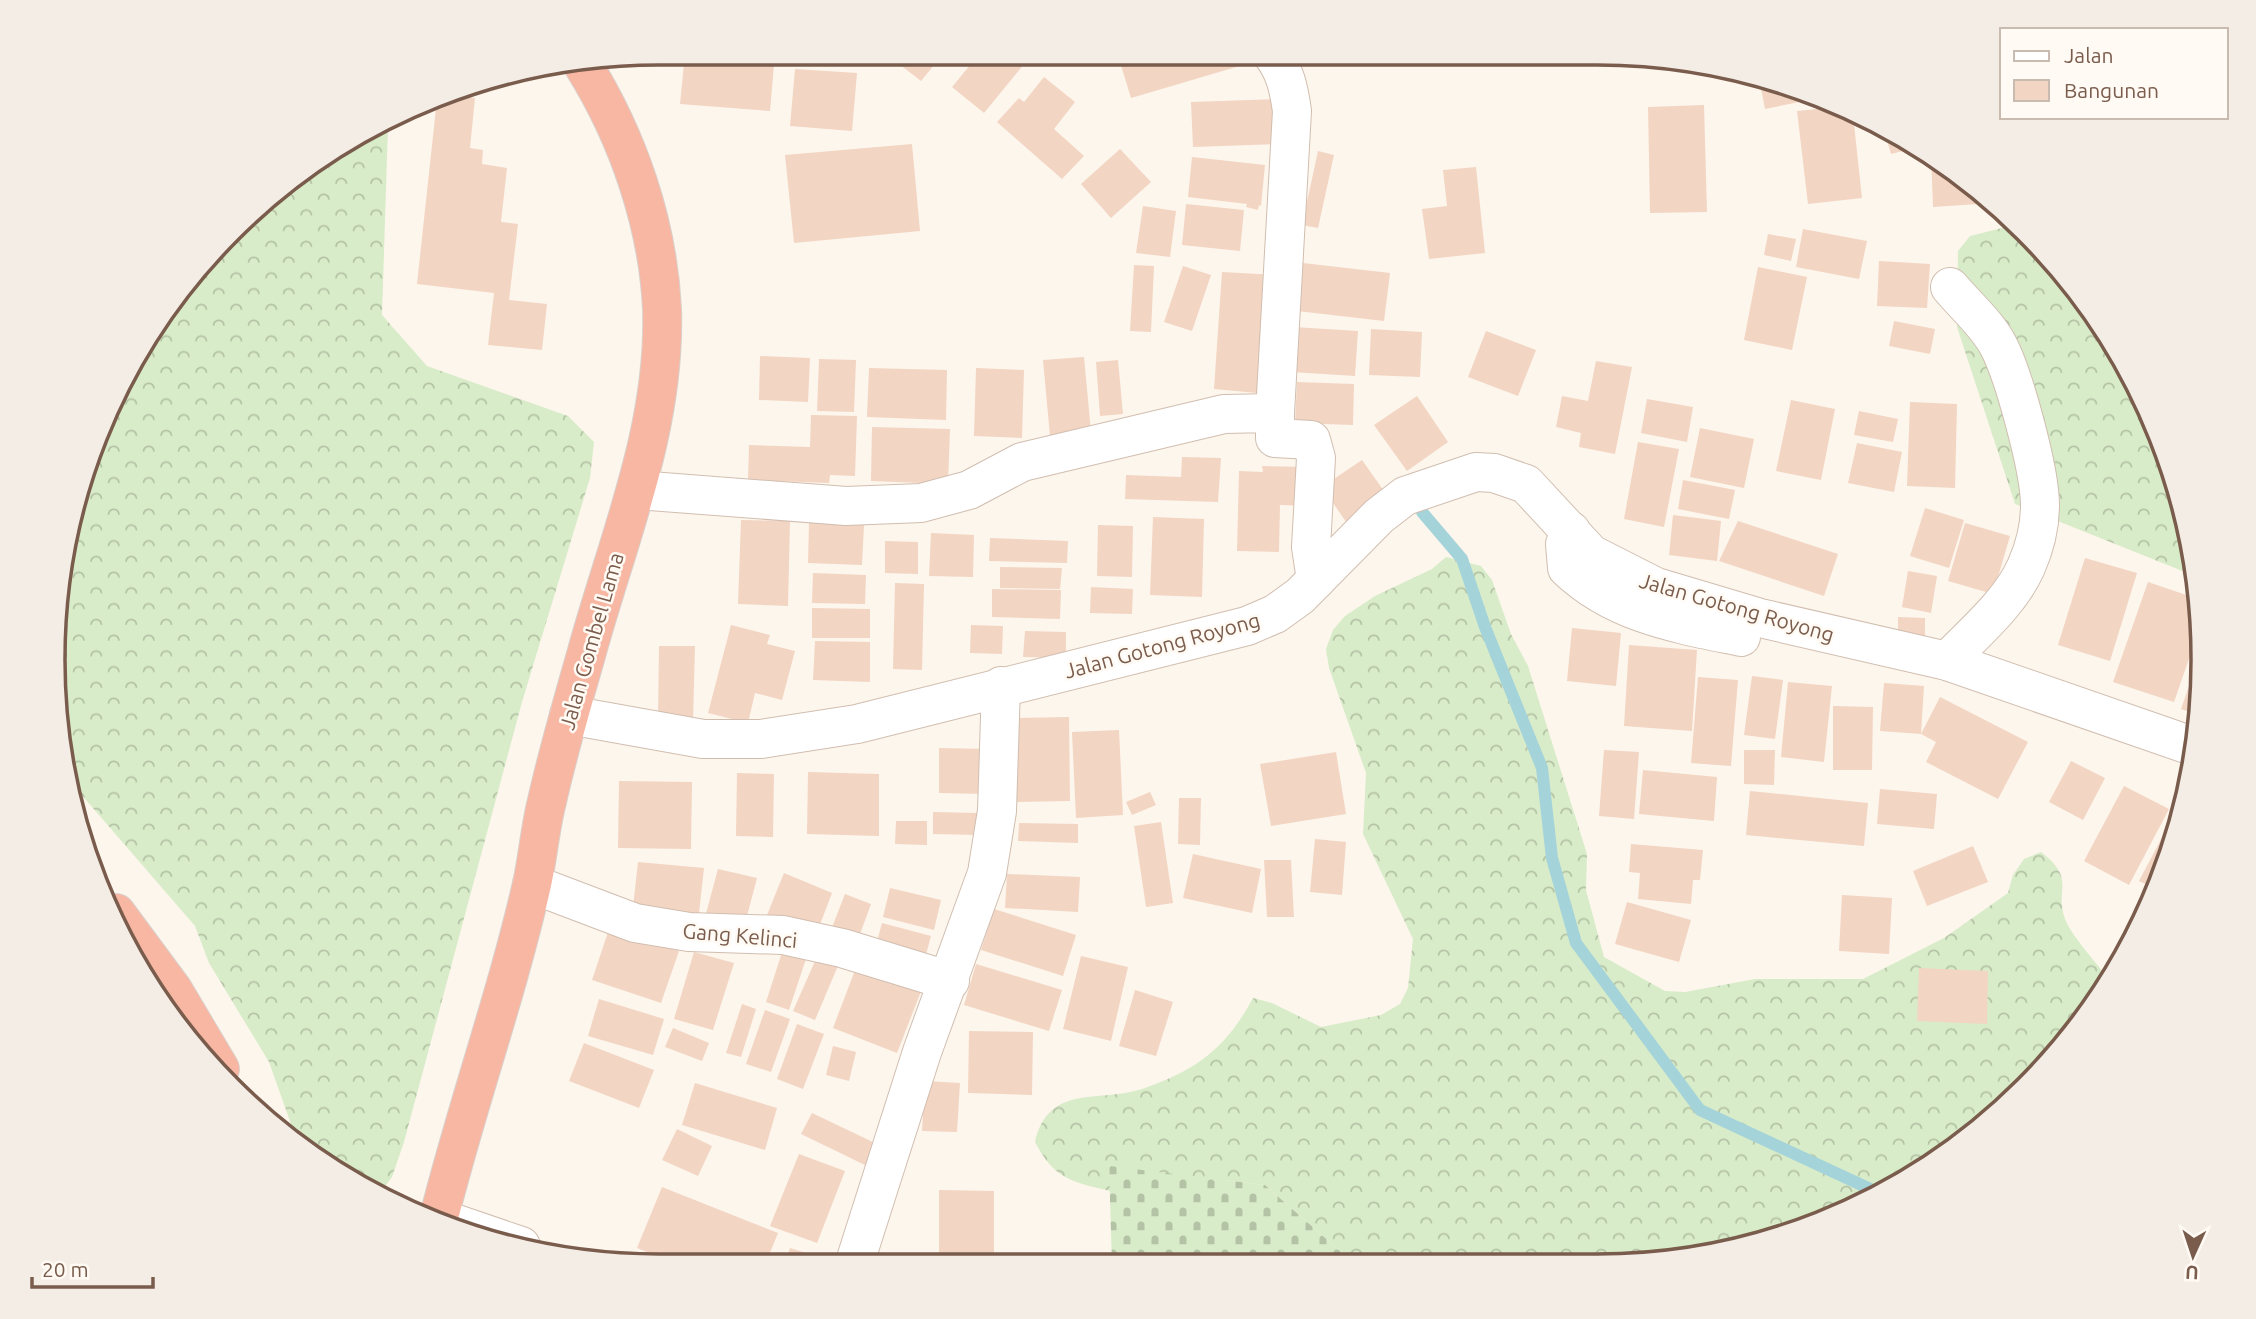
<svg xmlns="http://www.w3.org/2000/svg" width="2256" height="1319" font-family="Ubuntu,sans-serif">
  <style>
    .forest { fill: url(#forest-crowns) }
    .cemetery { fill: url(#cemetery-stones) }
    .lines { fill: none; stroke-linecap: round; stroke-linejoin: round }
    .stream { stroke: #a5d3da; stroke-width: 12 }
    .building { fill: #f3d5c3 }
    .minor-casing { stroke: #d1beb0; stroke-width: 40 }
    .highway-casing { stroke: #dad1cd; stroke-width: 40 }
    .minor { stroke: #fff; stroke-width: 38 }
    .highway { stroke: #f7b7a3; stroke-width: 38 }
    .labels { text-anchor: middle; dominant-baseline: central; stroke-width: 5; stroke-linejoin: round; paint-order: stroke }
    .street-label { font-size: 21px; fill: #7a5c4d; stroke: #fffaf3 }
    .rim { fill: none; stroke: #7a5c4d; stroke-width: 3.5 }
  </style>
  <defs>
    <pattern id="forest-crowns" width="20" height="18" patternUnits="userSpaceOnUse" patternTransform="scale(1.75)"><rect width="20" height="18" fill="#d8ecc9"/><path d="M2 6a3 3 0 1 1 6 0M12 15a3 3 0 1 1 6 0" fill="none" stroke="#b4c2a5"/></pattern>
    <pattern id="cemetery-stones" width="16" height="16" patternUnits="userSpaceOnUse" patternTransform="scale(1.75)"><rect width="16" height="16" fill="#d8ecc9"/><path d="M2 7V4a2 2 0 0 1 4 0v3zM10 15v-3a2 2 0 0 1 4 0v3z" fill="#b4c2a5"/></pattern>
  </defs>
  <rect width="100%" height="100%" fill="#fdf6ec"/>
  <g class="forest">
    <polygon points="388,126 382,315 427,366 568,416 594,442 590,478 522,702 404,1142 392,1177 380,1193 323,1164 297,1141 269,1062 209,963 195,926 73,785 53,660 73,502 155,322 290,178"/>
    <polygon points="2018,224 2101,322 2157,427 2192,541 2195,576 2015,504 1957,327 1958,251 1970,236"/>
    <path d="M1446,557l35,9 11,14 19,54 17,32 59,188 -1,36 18,67 61,34 20,1 70,-13h108l81,-41 64,-45 5,-18 11,-16 17,-7c36,28 13,36 24,67 7,18 33,45 45,62l-9,15 -76,93 -125,96 -109,49 -154,31h-281l-91,-80 -155,-18v24c-38,-9 -56,-12 -75,-49 14,-60 65,-38 110,-54 53,-19 81,-40 108,-90l19,5 49,24 60,-12 19,-11 8,-16 5,-49 -50,-105 3,-61 -37,-105 -3,-19 7,-19 12,-14 30,-20 57,-27z"/>
  </g>
  <polygon class="cemetery" points="1109,1166 1265,1185 1356,1265 1112,1265"/>
  <g class="lines">
    <polyline class="stream" points="1422,512 1462,559 1485,627 1542,768 1552,858 1576,943 1700,1110 1881,1194"/>
  </g>
  <g class="building">
    <polygon points="685,53 775,53 770,111 680,104"/>
    <polygon points="885,53 944,53 921,81"/>
    <polygon points="980,53 1022,53 1029,58 984,113 952,87"/>
    <polygon points="1150,53 1240,53 1243,65 1131,98 1120,62"/>
    <polygon points="795,69 857,73 852,131 790,126"/>
    <polygon points="1044,77 1075,102 1054,129 1084,156 1062,179 997,122 1019,98 1024,102"/>
    <polygon points="1759,78 1792,85 1819,98 1765,109"/>
    <polygon points="446,94 475,98 470,148 483,150 482,164 507,168 501,222 518,224 509,300 547,304 542,350 488,345 494,293 417,284 437,99"/>
    <polygon points="1280,99 1281,144 1193,147 1191,102"/>
    <polygon points="1704,105 1707,212 1650,213 1648,107"/>
    <polygon points="1837,107 1853,115 1862,198 1808,204 1797,111"/>
    <polygon points="1884,130 1915,145 1918,147 1891,154"/>
    <polygon points="912,144 920,231 794,243 785,155"/>
    <polygon points="1120,149 1151,182 1111,218 1081,184"/>
    <polygon points="1318,151 1334,155 1318,228 1302,225"/>
    <polygon points="1931,154 1933,155 1993,203 1933,207"/>
    <polygon points="1192,157 1265,165 1261,206 1259,205 1258,210 1246,207 1247,204 1188,197"/>
    <polygon points="1476,167 1485,253 1429,259 1422,209 1447,206 1443,170"/>
    <polygon points="1186,204 1244,210 1240,251 1182,245"/>
    <polygon points="1143,206 1176,211 1170,257 1136,253"/>
    <polygon points="1803,229 1867,241 1859,279 1796,267"/>
    <polygon points="1768,234 1796,239 1791,261 1764,255"/>
    <polygon points="1879,261 1930,264 1927,308 1877,306"/>
    <polygon points="1303,263 1390,273 1384,321 1297,311"/>
    <polygon points="1134,265 1154,266 1151,332 1130,331"/>
    <polygon points="1183,266 1211,275 1192,331 1164,322"/>
    <polygon points="1758,267 1807,277 1792,350 1744,340"/>
    <polygon points="1222,272 1275,275 1268,394 1214,389"/>
    <polygon points="1894,321 1935,329 1930,354 1889,346"/>
    <polygon points="1294,327 1358,331 1355,376 1291,372"/>
    <polygon points="1371,329 1422,332 1420,377 1369,375"/>
    <polygon points="1486,331 1536,350 1518,396 1468,377"/>
    <polygon points="760,356 810,358 808,402 759,400"/>
    <polygon points="1084,357 1091,432 1050,436 1043,360"/>
    <polygon points="819,359 856,360 854,412 817,411"/>
    <polygon points="1118,360 1123,414 1100,416 1096,362"/>
    <polygon points="1596,361 1632,367 1615,454 1579,447 1581,433 1556,427 1562,396 1588,401"/>
    <polygon points="869,368 947,370 946,420 867,417"/>
    <polygon points="976,368 1024,370 1022,438 974,436"/>
    <polygon points="1297,382 1354,384 1353,425 1295,423"/>
    <polygon points="1417,396 1448,442 1407,471 1374,425"/>
    <polygon points="1647,399 1693,407 1687,442 1641,433"/>
    <polygon points="1791,400 1835,409 1821,480 1776,471"/>
    <polygon points="1910,402 1957,404 1955,488 1907,486"/>
    <polygon points="1859,411 1898,419 1893,442 1854,435"/>
    <polygon points="811,415 857,416 855,476 830,475 829,483 748,480 749,445 810,447"/>
    <polygon points="872,427 950,429 948,484 871,481"/>
    <polygon points="1700,428 1754,439 1744,488 1690,477"/>
    <polygon points="1638,442 1679,449 1664,527 1624,519"/>
    <polygon points="1857,443 1902,452 1894,492 1848,483"/>
    <polygon points="1182,457 1221,458 1218,502 1125,499 1126,475 1181,477"/>
    <polygon points="1362,460 1391,501 1351,529 1322,487"/>
    <polygon points="1262,466 1311,467 1309,506 1280,505 1279,552 1237,551 1239,471 1263,472"/>
    <polygon points="1683,480 1735,490 1729,519 1678,509"/>
    <polygon points="1925,508 1964,520 1949,568 1910,556"/>
    <polygon points="1673,515 1721,521 1717,561 1669,555"/>
    <polygon points="1153,517 1204,519 1202,597 1150,595"/>
    <polygon points="741,520 790,521 788,606 738,604"/>
    <polygon points="1738,521 1838,554 1824,596 1719,561"/>
    <polygon points="809,523 864,525 862,565 808,563"/>
    <polygon points="1965,523 2010,536 1993,594 1948,581"/>
    <polygon points="1098,525 1133,526 1132,577 1097,576"/>
    <polygon points="931,533 974,535 973,577 929,576"/>
    <polygon points="990,538 1068,541 1067,563 989,561"/>
    <polygon points="885,541 918,542 918,574 885,573"/>
    <polygon points="2085,558 2137,573 2110,661 2058,645"/>
    <polygon points="1000,567 1062,568 1060,589 1000,588"/>
    <polygon points="1908,571 1937,576 1931,613 1902,607"/>
    <polygon points="813,573 866,575 865,604 812,603"/>
    <polygon points="2148,582 2198,599 2200,627 2174,702 2113,682"/>
    <polygon points="895,583 924,584 922,670 893,669"/>
    <polygon points="1091,587 1133,589 1132,614 1090,613"/>
    <polygon points="992,589 1061,590 1060,619 992,617"/>
    <polygon points="812,608 870,609 870,638 812,638"/>
    <polygon points="1898,617 1925,618 1925,642 1898,642"/>
    <polygon points="731,625 770,635 767,644 795,651 782,700 755,693 748,723 708,713"/>
    <polygon points="971,625 1003,626 1002,654 970,653"/>
    <polygon points="1572,628 1621,633 1616,686 1567,681"/>
    <polygon points="1025,631 1066,632 1066,658 1023,657"/>
    <polygon points="815,641 870,642 870,682 813,680"/>
    <polygon points="1629,645 1697,650 1692,731 1624,726"/>
    <polygon points="659,646 695,646 693,721 658,721"/>
    <polygon points="2202,649 2203,659 2198,715 2181,709"/>
    <polygon points="1752,676 1783,680 1775,739 1744,735"/>
    <polygon points="1698,677 1738,680 1731,766 1691,763"/>
    <polygon points="1788,682 1832,686 1824,762 1781,757"/>
    <polygon points="1884,683 1924,686 1921,734 1880,731"/>
    <polygon points="1940,697 2028,742 1998,799 1926,762 1936,742 1921,734"/>
    <polygon points="1833,706 1873,707 1872,770 1833,770"/>
    <polygon points="1069,717 1070,801 1015,802 1012,718"/>
    <polygon points="1119,730 1123,815 1076,818 1072,732"/>
    <polygon points="939,748 988,749 987,794 939,793"/>
    <polygon points="1604,750 1639,752 1634,819 1599,816"/>
    <polygon points="1744,750 1775,750 1774,785 1744,784"/>
    <polygon points="1336,752 1346,814 1271,826 1260,764"/>
    <polygon points="2071,761 2105,778 2083,820 2049,802"/>
    <polygon points="1643,770 1717,777 1714,821 1639,814"/>
    <polygon points="808,772 879,774 879,836 807,834"/>
    <polygon points="737,773 774,774 773,837 736,836"/>
    <polygon points="619,781 692,782 691,849 618,848"/>
    <polygon points="2124,786 2169,809 2129,885 2084,861"/>
    <polygon points="1880,789 1937,794 1934,829 1877,824"/>
    <polygon points="1750,791 1868,803 1864,846 1746,835"/>
    <polygon points="1150,792 1156,805 1132,815 1126,802"/>
    <polygon points="1179,798 1201,798 1200,845 1178,844"/>
    <polygon points="2178,807 2182,809 2158,890 2139,881"/>
    <polygon points="933,812 978,813 977,835 933,834"/>
    <polygon points="896,821 927,821 927,845 895,844"/>
    <polygon points="1161,822 1173,903 1146,907 1134,826"/>
    <polygon points="1019,823 1078,824 1078,843 1018,841"/>
    <polygon points="1315,839 1346,842 1342,895 1310,892"/>
    <polygon points="1631,844 1703,850 1700,880 1693,880 1691,904 1638,899 1640,873 1629,872"/>
    <polygon points="1973,846 1988,882 1927,906 1913,871"/>
    <polygon points="1193,854 1261,869 1252,913 1183,898"/>
    <polygon points="1264,860 1291,860 1294,917 1267,917"/>
    <polygon points="638,862 704,868 698,922 632,916"/>
    <polygon points="718,869 757,878 743,931 704,921"/>
    <polygon points="784,873 832,893 816,935 767,915"/>
    <polygon points="1007,874 1080,877 1078,912 1005,908"/>
    <polygon points="890,888 941,900 934,930 883,917"/>
    <polygon points="845,894 871,904 856,945 829,935"/>
    <polygon points="1842,895 1892,898 1889,954 1839,951"/>
    <polygon points="1627,902 1691,920 1679,962 1615,944"/>
    <polygon points="994,909 1076,935 1063,976 981,950"/>
    <polygon points="882,923 931,936 924,962 875,949"/>
    <polygon points="609,929 679,951 661,1003 592,980"/>
    <polygon points="786,940 810,947 789,1010 766,1002"/>
    <polygon points="694,952 734,963 713,1030 674,1019"/>
    <polygon points="819,952 840,961 815,1020 793,1011"/>
    <polygon points="1081,956 1128,967 1111,1041 1063,1029"/>
    <polygon points="860,957 925,981 897,1053 833,1028"/>
    <polygon points="976,964 1062,990 1049,1031 964,1005"/>
    <polygon points="1919,968 1988,971 1987,1024 1917,1021"/>
    <polygon points="1135,990 1173,1002 1156,1056 1119,1046"/>
    <polygon points="599,999 664,1019 653,1055 588,1036"/>
    <polygon points="742,1004 756,1009 741,1057 726,1053"/>
    <polygon points="765,1010 790,1019 771,1072 746,1064"/>
    <polygon points="797,1024 824,1034 803,1089 777,1079"/>
    <polygon points="673,1028 709,1043 702,1061 665,1047"/>
    <polygon points="969,1031 1033,1032 1032,1095 968,1093"/>
    <polygon points="584,1043 654,1070 639,1108 569,1081"/>
    <polygon points="833,1046 856,1052 849,1081 826,1075"/>
    <polygon points="925,1081 960,1083 957,1132 922,1131"/>
    <polygon points="695,1083 777,1108 765,1150 682,1125"/>
    <polygon points="812,1113 877,1144 867,1166 801,1134"/>
    <polygon points="677,1129 712,1146 698,1176 662,1160"/>
    <polygon points="799,1154 845,1171 817,1243 770,1226"/>
    <polygon points="662,1187 778,1233 765,1265 680,1265 637,1248"/>
    <polygon points="939,1190 994,1191 994,1265 939,1265"/>
    <polygon points="790,1248 833,1261 831,1265 784,1265"/>
    <polygon points="998,1258 1031,1258 1032,1265 998,1265"/>
  </g>
  <g class="lines">
    <g class="minor-casing">
      <g id="minor">
        <path d="M1271,53c14,17 18,36 21,58l-17,302"/>
        <polyline points="637,490 846,506 921,503 969,490 1022,462 1224,414 1275,413 1275,438 1311,440 1316,458 1311,547 1316,580"/>
        <path d="M1571,531l-6,13 2,24c48,46 111,56 174,69"/>
        <path d="M1947,661c27,-28 63,-58 79,-94 9,-20 14,-40 14,-62 0,-34 -26,-130 -42,-160 -11,-21 -33,-40 -48,-58"/>
        <polyline points="569,715 703,739 761,739 857,724 1247,626 1275,614 1300,596 1379,516 1405,496 1476,472 1494,473 1526,484 1591,554 1656,587 1760,618 1947,661 2195,747"/>
        <polyline points="532,884 635,923 689,932 783,935 842,948 950,981"/>
        <polyline points="439,1218 521,1246"/>
        <polyline points="854,1265 922,1052 987,873 997,811 1001,686"/>
      </g>
    </g>
    <g class="highway-casing">
      <g id="highway">
        <polyline points="116,913 173,990 220,1069"/>
        <path d="M438,1221c28,-113 68,-223 94,-337 6,-27 8,-56 15,-83 11,-49 25,-97 39,-146 31,-114 80,-225 76,-346 -4,-85 -34,-172 -79,-244"/>
      </g>
    </g>
    <use href="#minor" class="minor"/>
    <use href="#highway" class="highway"/>
  </g>
  <g class="labels">
    <g class="street-label">
      <text transform="translate(1737 607) rotate(16)">Jalan Gotong Royong</text>
      <text transform="translate(591 641) rotate(-74)">Jalan Gombel Lama</text>
      <text transform="translate(1162 645) rotate(-15)">Jalan Gotong Royong</text>
      <text transform="translate(740 935) rotate(5)">Gang Kelinci</text>
    </g>
  </g>
  <path d="M0 0H2256V1319H0ZM659 65H1597A594 594 0 0 1 2191 659V660A594 594 0 0 1 1597 1254H659A594 594 0 0 1 65 660V659A594 594 0 0 1 659 65Z" fill="#f4ede6" fill-rule="evenodd"/>
  <path class="rim" d="M659 65H1597A594 594 0 0 1 2191 659V660A594 594 0 0 1 1597 1254H659A594 594 0 0 1 65 660V659A594 594 0 0 1 659 65Z"/>
  <rect x="2000" y="28" width="228" height="91" fill="#fffaf3" stroke="#cabbb1" stroke-width="2"/>
  <rect x="2014" y="51" width="35" height="10" fill="#ffffff" stroke="#cabbb1" stroke-width="2"/>
  <text x="2064" y="63" font-size="21" fill="#7a5c4d">Jalan</text>
  <rect x="2014" y="80" width="35" height="21" fill="#f3d5c3" stroke="#cabbb1" stroke-width="2"/>
  <text x="2064" y="98" font-size="21" fill="#7a5c4d">Bangunan</text>
  <g transform="translate(2193 1256) rotate(183)" stroke="#fffaf3" stroke-width="5" paint-order="stroke">
  <path d="M0-5L12 26L0 18L-12 26Z" fill="#7a5c4d"/>
  <text y="-10" font-size="19" font-weight="bold" text-anchor="middle" fill="#7a5c4d">U</text>
  </g>
  <path d="M32 1277v10h121v-10" fill="none" stroke="#7a5c4d" stroke-width="3.5"/>
  <text x="42" y="1277" font-size="21" fill="#7a5c4d" stroke="#fffaf3" stroke-width="5" paint-order="stroke">20 m</text>
</svg>
